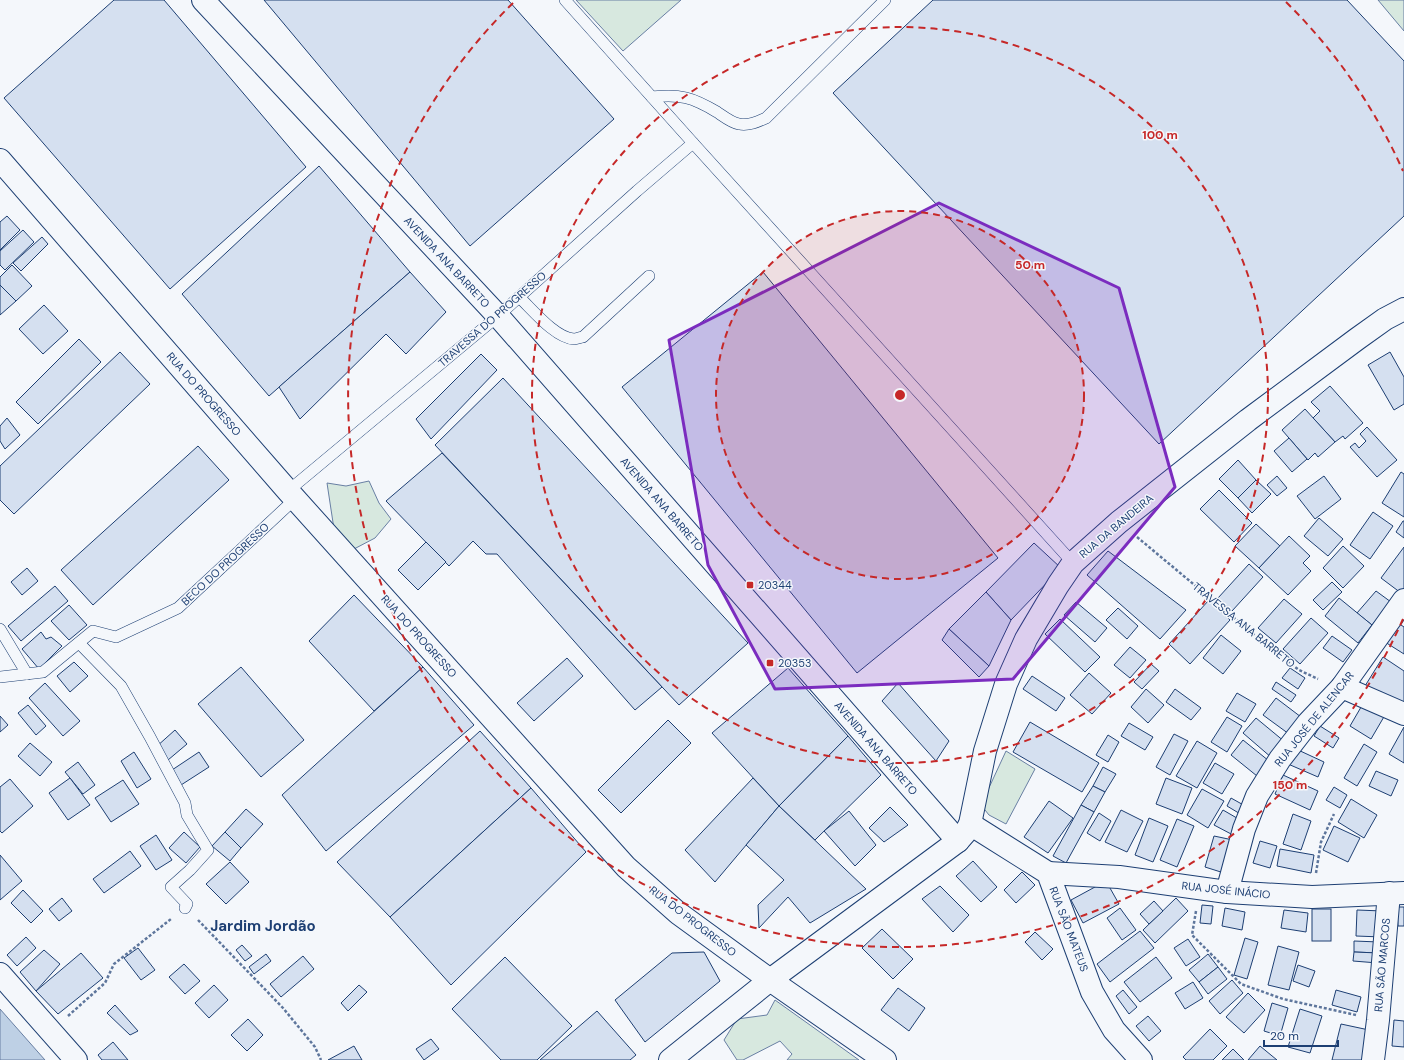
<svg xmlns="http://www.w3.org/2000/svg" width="1404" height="1060" font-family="'DM Sans',sans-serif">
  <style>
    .green { fill: #d7e8df; stroke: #687fa3 }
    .water { fill: #bed0e5; stroke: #687fa3 }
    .building { fill: #d5e0f0; stroke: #1d3f73 }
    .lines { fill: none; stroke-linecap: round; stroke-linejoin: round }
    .service-casing { stroke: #1d3f73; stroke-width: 12 }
    .minor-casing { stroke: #1d3f73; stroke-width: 24 }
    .tertiary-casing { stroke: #1d3f73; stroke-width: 24 }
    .path { stroke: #5e769c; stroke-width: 2.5; stroke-dasharray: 3 2; stroke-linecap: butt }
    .service { stroke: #f4f7fb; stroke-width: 11 }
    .minor { stroke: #f4f7fb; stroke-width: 22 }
    .tertiary { stroke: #f4f7fb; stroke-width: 22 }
    .marked { fill: #7b2cbf; fill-opacity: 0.2; stroke: #7b2cbf; stroke-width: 3; stroke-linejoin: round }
    .ring { fill: none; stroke: #c62828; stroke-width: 2; stroke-dasharray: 7 5 }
    .poi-dot { fill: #c62828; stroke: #f4f7fb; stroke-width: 1.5 }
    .labels { text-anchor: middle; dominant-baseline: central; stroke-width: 3; stroke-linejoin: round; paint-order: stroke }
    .street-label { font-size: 11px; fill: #1d3f73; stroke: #f4f7fb }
    .poi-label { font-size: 11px; fill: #1d3f73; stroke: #f4f7fb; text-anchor: start }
    .district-label { font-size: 15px; font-weight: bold; fill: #1d3f73; stroke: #f4f7fb }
    .centre { fill: #c62828; stroke: #f4f7fb; stroke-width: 2 }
    .ring-label { font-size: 12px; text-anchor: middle; font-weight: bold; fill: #c62828; stroke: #f4f7fb; stroke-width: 3; stroke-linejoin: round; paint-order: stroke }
  </style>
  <rect width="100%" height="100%" fill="#f4f7fb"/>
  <g class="green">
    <polygon points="576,0 681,0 623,51"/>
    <polygon points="1378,0 1404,0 1404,31"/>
    <polygon points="369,481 379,503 391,519 375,538 354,549 334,529 327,483 346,486"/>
    <polygon points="1006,751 1035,769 1006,824 989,815 981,805"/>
    <polygon points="775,1000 859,1060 787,1060 792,1054 780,1041 743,1060 737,1060 724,1040 737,1019 767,1015"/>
  </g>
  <polygon class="water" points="0,1009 45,1060 0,1060"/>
  <g class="building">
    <polygon points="114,0 164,0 306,167 170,289 4,98"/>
    <polygon points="264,0 508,0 614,119 470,246"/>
    <polygon points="933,0 1347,0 1404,61 1404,216 1159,444 833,93"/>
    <polygon points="319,166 410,272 269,396 182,294"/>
    <polygon points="7,216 20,230 0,250 0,222"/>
    <polygon points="23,230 34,242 5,270 0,265 0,251"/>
    <polygon points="42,237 48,244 21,271 13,263"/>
    <polygon points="12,265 32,286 16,301 0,285 0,277"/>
    <polygon points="410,272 446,312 406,354 386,334 300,419 279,387"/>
    <polygon points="763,272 998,558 857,673 622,387"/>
    <polygon points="0,285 16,301 0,315"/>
    <polygon points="44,305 68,331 43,354 19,329"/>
    <polygon points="79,339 101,362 38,424 16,402"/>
    <polygon points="120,352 150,384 14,514 0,500 0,466"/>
    <polygon points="1390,352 1404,377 1404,404 1394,410 1368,365"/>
    <polygon points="481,354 497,370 431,439 416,419"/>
    <polygon points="503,378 748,643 679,705 435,445"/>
    <polygon points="1330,386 1363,423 1345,439 1343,436 1335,442 1313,418 1320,411 1311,402"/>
    <polygon points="1305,409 1335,442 1318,457 1315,453 1308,460 1282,430"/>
    <polygon points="7,418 20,435 5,449 0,441 0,426"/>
    <polygon points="1367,427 1397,460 1377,477 1350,447 1355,443 1359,448 1366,441 1360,434"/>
    <polygon points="1289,438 1307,459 1292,472 1274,451"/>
    <polygon points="198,446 229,480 93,605 61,570"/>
    <polygon points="442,453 662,687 635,710 497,554 486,554 473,541 449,566 386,501"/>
    <polygon points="1238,460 1256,480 1238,498 1219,479"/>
    <polygon points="1401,472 1404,474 1404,517 1382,503"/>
    <polygon points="1277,476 1287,488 1277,496 1267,485"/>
    <polygon points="1324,476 1341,499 1315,519 1297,496"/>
    <polygon points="1256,480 1271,494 1252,513 1238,498"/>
    <polygon points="1219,490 1252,523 1234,542 1200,509"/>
    <polygon points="1373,512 1393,526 1370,559 1350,545"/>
    <polygon points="1319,518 1343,539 1328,556 1304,536"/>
    <polygon points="1403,521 1404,521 1404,538 1396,532"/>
    <polygon points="1256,524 1280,546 1259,568 1235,546"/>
    <polygon points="1289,536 1310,556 1303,563 1311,571 1288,595 1259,568"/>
    <polygon points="426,542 446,562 418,590 398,570"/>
    <polygon points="1034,543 1061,568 1011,620 986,592"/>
    <polygon points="1343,546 1364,566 1343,588 1323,568"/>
    <polygon points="1404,547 1404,589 1401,593 1381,578"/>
    <polygon points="1108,551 1186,610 1160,639 1087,575"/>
    <polygon points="1249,564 1263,577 1232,611 1218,598"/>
    <polygon points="27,568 38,581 22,595 11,582"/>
    <polygon points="1332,582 1342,592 1323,610 1313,600"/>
    <polygon points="55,586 68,601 21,641 8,626"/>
    <polygon points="1376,591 1391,602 1372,625 1357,613"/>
    <polygon points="986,592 1011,620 989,666 949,629"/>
    <polygon points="354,595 423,667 374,711 309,641"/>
    <polygon points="1339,598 1372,625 1358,643 1325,616"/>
    <polygon points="1284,599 1302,614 1276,643 1258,628"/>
    <polygon points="1209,600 1230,620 1190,664 1169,644"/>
    <polygon points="1076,602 1107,628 1095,642 1064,615"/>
    <polygon points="69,605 87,625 69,640 51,621"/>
    <polygon points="1118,608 1138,626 1127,639 1106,620"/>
    <polygon points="1311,618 1328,633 1300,664 1283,649"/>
    <polygon points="1060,619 1100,657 1085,672 1045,634"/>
    <polygon points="1398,623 1404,627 1404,654 1385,642"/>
    <polygon points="949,629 989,666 979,677 942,640"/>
    <polygon points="41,632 46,639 51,637 62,646 39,669 22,649"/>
    <polygon points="1221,635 1241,651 1223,674 1203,658"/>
    <polygon points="1332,636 1352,650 1343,662 1323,648"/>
    <polygon points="1130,647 1146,660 1130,678 1114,665"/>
    <polygon points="1383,657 1404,671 1404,710 1365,686"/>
    <polygon points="567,658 583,676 534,721 517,703"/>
    <polygon points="74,662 88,676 70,692 57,676"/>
    <polygon points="1151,664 1159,671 1142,689 1134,682"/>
    <polygon points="241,667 304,740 261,777 198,704"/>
    <polygon points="423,667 474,725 326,851 282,795"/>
    <polygon points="788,668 848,736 779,806 712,733"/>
    <polygon points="1290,668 1305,678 1298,689 1282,678"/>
    <polygon points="1089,673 1111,693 1092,714 1070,695"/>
    <polygon points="1032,676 1065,698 1056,711 1023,689"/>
    <polygon points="1276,682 1296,695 1291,702 1272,689"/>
    <polygon points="45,683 80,721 63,736 29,698"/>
    <polygon points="898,683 949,741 936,761 882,701"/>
    <polygon points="1146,689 1164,705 1148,723 1131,707"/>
    <polygon points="1175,689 1201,708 1191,720 1166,702"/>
    <polygon points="1237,693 1256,704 1245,722 1226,711"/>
    <polygon points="1276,698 1301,717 1289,734 1263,715"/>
    <polygon points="1364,702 1385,715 1371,739 1350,726"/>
    <polygon points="28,705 46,726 36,735 18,713"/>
    <polygon points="0,716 8,725 0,732"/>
    <polygon points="1227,717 1242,726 1227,752 1211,742"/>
    <polygon points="1256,718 1285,742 1272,758 1243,733"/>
    <polygon points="668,720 691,743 621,813 598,790"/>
    <polygon points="1030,722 1099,763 1082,792 1013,752"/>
    <polygon points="1129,723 1153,737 1145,750 1121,736"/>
    <polygon points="1320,726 1339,738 1333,748 1314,736"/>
    <polygon points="1404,727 1404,763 1389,754"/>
    <polygon points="175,730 187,744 168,760 156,747"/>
    <polygon points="480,731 531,788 390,917 337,862"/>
    <polygon points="1174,734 1188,741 1170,775 1156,767"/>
    <polygon points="1108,735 1119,742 1108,762 1096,755"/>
    <polygon points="848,736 881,775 815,840 779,806"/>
    <polygon points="1243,740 1269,761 1257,776 1231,755"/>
    <polygon points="1197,741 1217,753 1197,788 1176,776"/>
    <polygon points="30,743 52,762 40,776 18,756"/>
    <polygon points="1364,744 1377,752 1357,786 1344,778"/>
    <polygon points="1296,749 1324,762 1318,777 1288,764"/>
    <polygon points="134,752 151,779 137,788 121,761"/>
    <polygon points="199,752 209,767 181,785 172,770"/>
    <polygon points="78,762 95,785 83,794 65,772"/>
    <polygon points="1215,763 1234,774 1222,794 1203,783"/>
    <polygon points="1103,767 1116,774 1105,792 1093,786"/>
    <polygon points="1376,771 1398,780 1391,796 1369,786"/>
    <polygon points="1283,775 1318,791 1310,810 1275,794"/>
    <polygon points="70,778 90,805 68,820 49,793"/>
    <polygon points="753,778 779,806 715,882 685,850"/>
    <polygon points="1166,778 1192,788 1182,814 1156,804"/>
    <polygon points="10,779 33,806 2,833 0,831 0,787"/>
    <polygon points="123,780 139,804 111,822 95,798"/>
    <polygon points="1093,786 1105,792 1094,812 1081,805"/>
    <polygon points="1334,787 1347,795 1340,808 1326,800"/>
    <polygon points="531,788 586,852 451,985 390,917"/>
    <polygon points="1202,789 1224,801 1208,828 1187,815"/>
    <polygon points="1231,798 1247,807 1242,815 1227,806"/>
    <polygon points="1351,799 1377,815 1364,838 1338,822"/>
    <polygon points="1049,801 1073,818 1048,853 1024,837"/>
    <polygon points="1081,805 1094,812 1066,863 1053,856"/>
    <polygon points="779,806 866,889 810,923 788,897 759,928 758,905 784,880 746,845"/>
    <polygon points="890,807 908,825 884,842 869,828"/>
    <polygon points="246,809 263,824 241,848 225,832"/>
    <polygon points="1121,810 1143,821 1127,852 1105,842"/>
    <polygon points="1223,810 1242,821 1233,835 1214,825"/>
    <polygon points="849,811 876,845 855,866 824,831"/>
    <polygon points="1099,813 1111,821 1100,841 1087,833"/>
    <polygon points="1293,814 1311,821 1301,850 1283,844"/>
    <polygon points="1149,818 1168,826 1153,862 1135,855"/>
    <polygon points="1177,819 1194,826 1177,867 1160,860"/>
    <polygon points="1334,826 1360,838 1348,862 1323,850"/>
    <polygon points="184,832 200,847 186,863 169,848"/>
    <polygon points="225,832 241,848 230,861 212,846"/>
    <polygon points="156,835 172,860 156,870 140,846"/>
    <polygon points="1214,836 1233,840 1224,873 1205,867"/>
    <polygon points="1260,841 1277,846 1270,868 1253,863"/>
    <polygon points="1280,849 1314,855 1311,873 1277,866"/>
    <polygon points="130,851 141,866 104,893 93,879"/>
    <polygon points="0,855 22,881 0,900"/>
    <polygon points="973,861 997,887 981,902 956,876"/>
    <polygon points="230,862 249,882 226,904 206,884"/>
    <polygon points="1022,872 1035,885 1016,903 1004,890"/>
    <polygon points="1106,881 1119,904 1083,923 1071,900"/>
    <polygon points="940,886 969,915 953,932 922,899"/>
    <polygon points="23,890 43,911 31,923 11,903"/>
    <polygon points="62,898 72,911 59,921 49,909"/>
    <polygon points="1176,898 1188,911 1155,943 1143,930"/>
    <polygon points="1154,901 1163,911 1149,924 1140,914"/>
    <polygon points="1202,905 1213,906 1211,924 1200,923"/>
    <polygon points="1397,907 1404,907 1404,926 1398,926"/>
    <polygon points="1120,908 1136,930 1122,940 1107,918"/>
    <polygon points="1225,908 1245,912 1242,930 1222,926"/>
    <rect x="1312" y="909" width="19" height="32"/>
    <polygon points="1284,910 1308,913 1306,932 1281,928"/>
    <polygon points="1357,910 1383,911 1382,937 1356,936"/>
    <polygon points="882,929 913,959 893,979 862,948"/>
    <polygon points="1140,931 1154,948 1110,982 1097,964"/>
    <polygon points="1035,932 1053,949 1042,960 1025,942"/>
    <polygon points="26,937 36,948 17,966 7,955"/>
    <polygon points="1245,938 1258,942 1247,979 1234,975"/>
    <polygon points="1188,939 1200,957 1186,966 1174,948"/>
    <polygon points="1354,941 1379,942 1379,953 1354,952"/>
    <polygon points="242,945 252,956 245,961 236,950"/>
    <polygon points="1278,946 1299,952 1289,990 1268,985"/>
    <polygon points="138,948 155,970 141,980 124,958"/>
    <polygon points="44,950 60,964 36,991 20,972"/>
    <polygon points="704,952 720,981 645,1042 615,1000 672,953"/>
    <polygon points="1354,952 1379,953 1378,963 1353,961"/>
    <polygon points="81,953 103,978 58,1014 36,991"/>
    <polygon points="266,954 271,961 254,974 249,967"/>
    <polygon points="1208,954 1218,967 1199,982 1189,970"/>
    <polygon points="303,956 314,969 281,997 270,984"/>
    <polygon points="505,957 572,1026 537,1060 501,1060 452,1009"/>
    <polygon points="1156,957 1172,978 1140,1002 1124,982"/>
    <polygon points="184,964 200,981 185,994 169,977"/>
    <polygon points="1298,965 1315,971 1309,987 1293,981"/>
    <polygon points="1218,967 1227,979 1208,994 1199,982"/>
    <polygon points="1232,980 1243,993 1220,1014 1209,1001"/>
    <polygon points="1193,982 1203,998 1185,1009 1175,993"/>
    <polygon points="214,985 228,1000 209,1018 195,1003"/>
    <polygon points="359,985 367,992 348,1011 341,1003"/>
    <polygon points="898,988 925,1008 909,1031 881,1010"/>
    <polygon points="1123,990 1137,1007 1129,1014 1116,996"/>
    <polygon points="1336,990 1361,997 1357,1012 1332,1005"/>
    <polygon points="1248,993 1265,1010 1244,1033 1226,1017"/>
    <polygon points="1272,1003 1288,1008 1280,1036 1264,1031"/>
    <polygon points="115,1005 138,1031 130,1035 107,1013"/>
    <polygon points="1300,1009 1322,1016 1310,1053 1288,1047"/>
    <polygon points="597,1011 636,1055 630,1060 540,1060"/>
    <polygon points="1148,1016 1161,1031 1149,1041 1136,1026"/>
    <polygon points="248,1019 263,1035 247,1051 231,1035"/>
    <polygon points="1394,1020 1404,1021 1404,1047 1392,1046"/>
    <polygon points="1341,1024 1369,1030 1362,1060 1332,1060"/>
    <polygon points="1210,1029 1227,1046 1213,1060 1186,1060 1183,1057"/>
    <polygon points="431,1039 439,1049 424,1060 416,1049"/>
    <polygon points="113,1042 128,1060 102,1060 98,1055"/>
    <polygon points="354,1046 362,1060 328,1060"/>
    <polygon points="1260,1046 1277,1060 1248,1060"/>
    <polygon points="1233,1049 1244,1060 1222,1060"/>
  </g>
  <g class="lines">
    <g class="service-casing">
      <g id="service">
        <polyline points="565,0 693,143 1073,563"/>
        <path d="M652,97c28,-3 40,0 65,15 6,4 15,11 22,12 9,2 18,-2 27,-6l119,-118"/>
        <path d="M519,297c13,12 36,41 55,42 3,0 7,-2 9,-2l66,-61"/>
        <polyline points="288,491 498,316 637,191 693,143"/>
        <polyline points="0,629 27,674"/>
        <polyline points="79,643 121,686 150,737 185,803 187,815 208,850 190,870 171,887 187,904 185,908"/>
        <polyline points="0,677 43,672 93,631 116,637 178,608 295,499"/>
      </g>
    </g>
    <g class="minor-casing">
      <g id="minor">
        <polyline points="0,160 288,491 626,867 678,913 770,980 670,1060"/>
        <polyline points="1342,687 1404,714"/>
        <polyline points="970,824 1048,873 1092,992 1114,1030 1141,1060"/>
        <polyline points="958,841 965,833 970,824 985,751 1006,684 1026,639 1058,585 1073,563 1119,522 1248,420 1357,339 1385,319 1404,309"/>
        <polyline points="1048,873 1119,877 1227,892 1312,897 1404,893"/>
        <polyline points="1227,892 1244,829 1257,796 1280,759 1308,723 1342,687 1404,600"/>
        <polyline points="1373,1060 1378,1020 1389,893"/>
      </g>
    </g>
    <g class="tertiary-casing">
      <g id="tertiary">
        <polyline points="203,0 498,316 958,841 770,980 885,1060"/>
        <polyline points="0,974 76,1060"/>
      </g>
    </g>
    <g class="path">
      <polyline points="1137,537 1270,648 1299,670 1318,679"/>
      <polyline points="1316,873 1321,842 1334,814"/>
      <polyline points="1196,911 1192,935 1241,984 1283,999 1356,1015"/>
      <polyline points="198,920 283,1008 315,1047 321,1060"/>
      <polyline points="68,1016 105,983 114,964 171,919"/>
    </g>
    <use href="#service" class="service"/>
    <use href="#minor" class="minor"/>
    <use href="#tertiary" class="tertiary"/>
  </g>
  <path class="marked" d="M939,203l180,85 56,199 -162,192 -238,10 -67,-124 -39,-225z"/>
  <circle cx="900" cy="395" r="184" fill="#c62828" fill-opacity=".12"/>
  <g class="ring">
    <circle cx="900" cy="395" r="184"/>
    <circle cx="900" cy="395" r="368"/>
    <path d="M1403 619A551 551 0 1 1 514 2M1286 2A551 551 0 0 1 1403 171"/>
  </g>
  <g class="poi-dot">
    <rect x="746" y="581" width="8" height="8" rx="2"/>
    <rect x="766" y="659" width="8" height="8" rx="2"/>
  </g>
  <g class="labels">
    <g class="street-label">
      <text transform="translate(447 262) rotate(47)">AVENIDA ANA BARRETO</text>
      <text transform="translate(492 319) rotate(-41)">TRAVESSA DO PROGRESSO</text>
      <text transform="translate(204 394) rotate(49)">RUA DO PROGRESSO</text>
      <text transform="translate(662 504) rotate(49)">AVENIDA ANA BARRETO</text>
      <text transform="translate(1116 526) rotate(-40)">RUA DA BANDEIRA</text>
      <text transform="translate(225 564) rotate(-43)">BECO DO PROGRESSO</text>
      <text transform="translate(1244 625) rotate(39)">TRAVESSA ANA BARRETO</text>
      <text transform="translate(419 636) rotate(48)">RUA DO PROGRESSO</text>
      <text transform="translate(1314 719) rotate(-51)">RUA JOSÉ DE ALENCAR</text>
      <text transform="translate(876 748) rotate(49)">AVENIDA ANA BARRETO</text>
      <text transform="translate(1226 890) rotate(6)">RUA JOSÉ INÁCIO</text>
      <text transform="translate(693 921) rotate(38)">RUA DO PROGRESSO</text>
      <text transform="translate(1069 929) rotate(69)">RUA SÃO MATEUS</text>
      <text transform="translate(1382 965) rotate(-85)">RUA SÃO MARCOS</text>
    </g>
    <g class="poi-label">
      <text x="758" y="585">20344</text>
      <text x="778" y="663">20353</text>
    </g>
    <g class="district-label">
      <text x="263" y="926">Jardim Jordão</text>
    </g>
  </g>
  <circle cx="900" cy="395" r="6" class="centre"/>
  <g class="ring-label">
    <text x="1160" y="139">100 m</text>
    <text x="1030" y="269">50 m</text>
    <text x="1290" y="789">150 m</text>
  </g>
  <path d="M1264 1040v6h74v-6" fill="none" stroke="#1d3f73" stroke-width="2"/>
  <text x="1270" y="1040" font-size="12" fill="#1d3f73" stroke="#f4f7fb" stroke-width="3" paint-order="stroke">20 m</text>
</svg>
